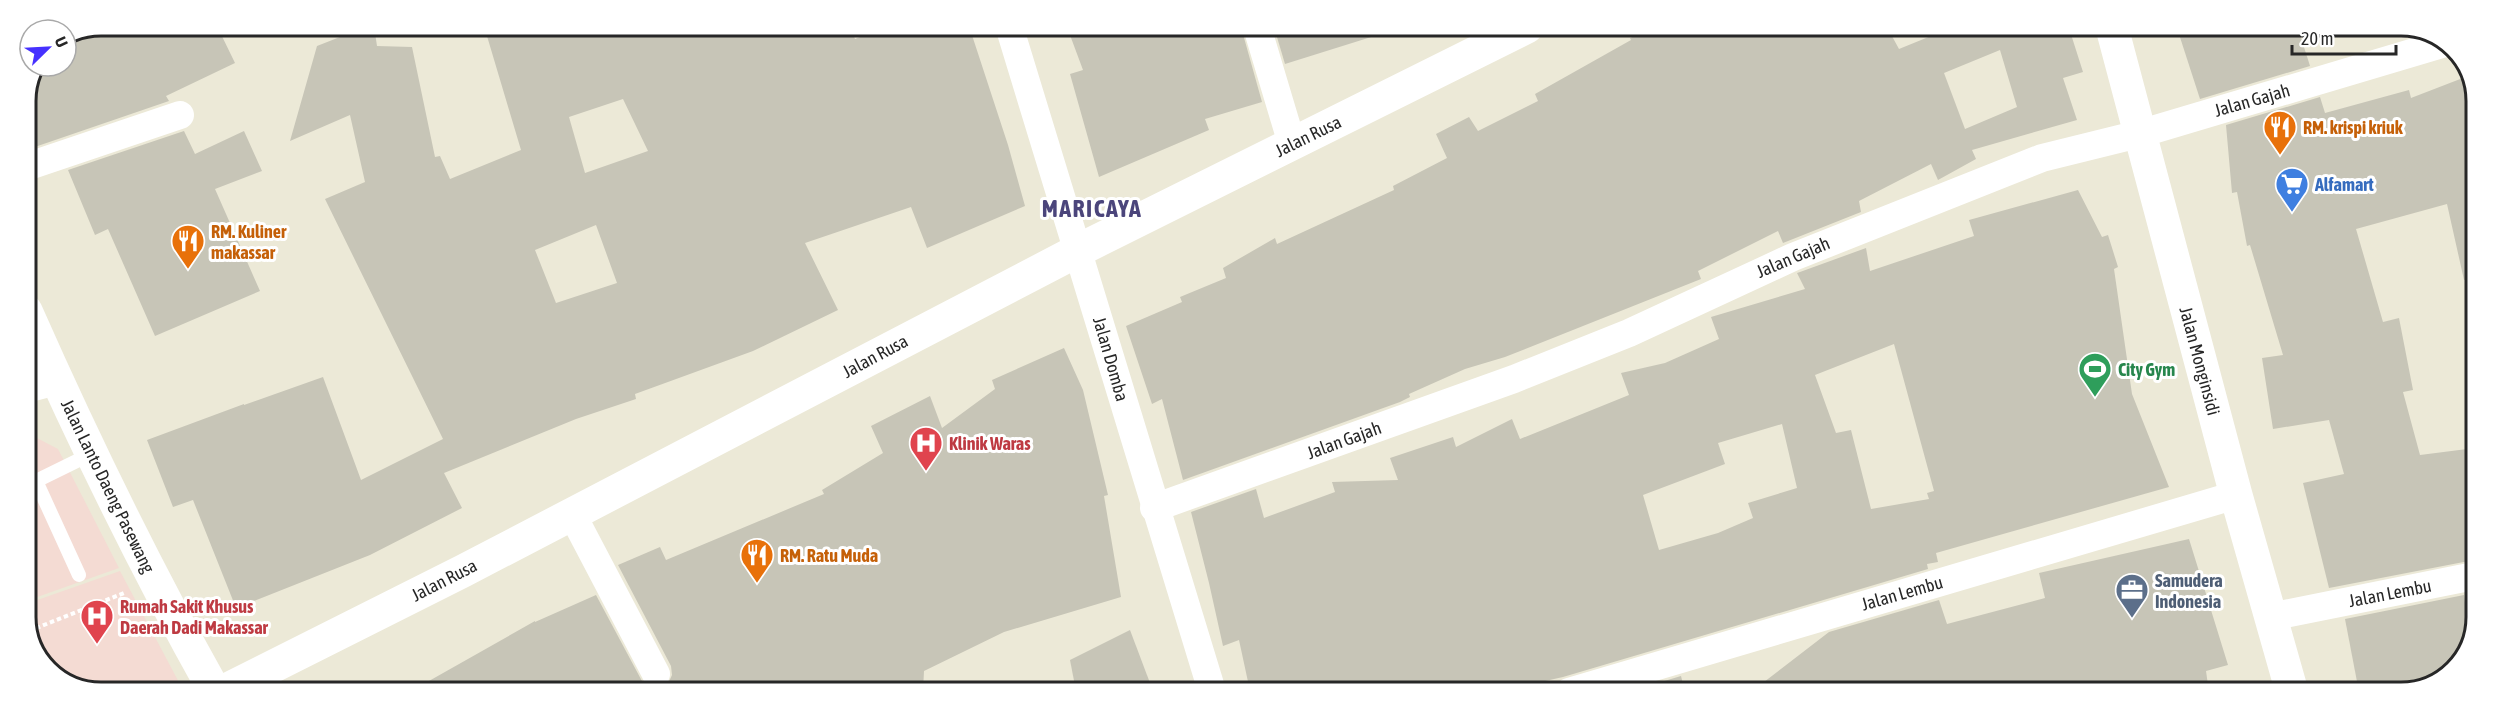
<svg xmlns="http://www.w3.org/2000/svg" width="2502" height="718" font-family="'Asap Condensed',sans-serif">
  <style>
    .medical { fill: #f4dbd3 }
    .building { fill: #c7c5b7; fill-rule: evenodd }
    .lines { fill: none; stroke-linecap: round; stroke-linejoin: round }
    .path { stroke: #fff; stroke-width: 4; stroke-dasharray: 4.5 3; stroke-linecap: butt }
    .lane { stroke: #fff; stroke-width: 14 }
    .street { stroke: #fff; stroke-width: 28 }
    .secondary { stroke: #fff; stroke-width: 33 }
    .labels { text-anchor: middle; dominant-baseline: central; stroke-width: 6; stroke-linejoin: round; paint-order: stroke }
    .street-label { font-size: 18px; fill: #272727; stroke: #fff }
    .food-label { font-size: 18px; font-weight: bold; fill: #c56008; stroke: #fff; text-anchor: start }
    .shop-label { font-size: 18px; font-weight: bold; fill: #366cbe; stroke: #fff; text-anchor: start }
    .leisure-label { font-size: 18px; font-weight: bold; fill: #27864d; stroke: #fff; text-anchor: start }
    .health-label { font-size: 18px; font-weight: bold; fill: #be3a42; stroke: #fff; text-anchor: start }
    .service-label { font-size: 18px; font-weight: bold; fill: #4e5e75; stroke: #fff; text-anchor: start }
    .district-label { font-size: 24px; font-weight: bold; letter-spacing: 1.5px; fill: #4b457b; stroke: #fff }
    .rim { fill: none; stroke: #272727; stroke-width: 3 }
  </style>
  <rect width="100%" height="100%" fill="#ece9d7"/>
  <g class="medical">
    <polygon points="35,437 58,449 119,568 26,601 26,440"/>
    <polygon points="120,571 183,690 81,690 44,667 26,623 26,604"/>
  </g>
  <g class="building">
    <polygon points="101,26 217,26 235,63 166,96 169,101 26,150 26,100 40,66 66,66 66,40"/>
    <path d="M368,26h6l3,20 35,1 23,110 5,-1 10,23 71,-29 -37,-124h366l5,13 33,-13h81l39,119 17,61 -98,42 -16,-41 -106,36 33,67 -85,41 -118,43 1,5 -60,20 -132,54 18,35 -92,47 -134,53 -43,-108 -20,7 -26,-67 97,-36v1l79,-28 38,103 82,-41 -118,-240 40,-17 -15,-67 -60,26 27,-95zM623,99l25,52 -63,22 -16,-56zM596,225l21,58 -61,20 -21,-53z"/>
    <polygon points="1067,27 1241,27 1262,102 1205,119 1209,130 1099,177 1070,74 1083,70"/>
    <polygon points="1274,27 1383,27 1384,33 1285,64"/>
    <path d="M1656,27h231l12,22 54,-22 116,1 14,44 -20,6 14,42 -105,30 4,9 -38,21 -7,-16 -72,37 2,11 -78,31 -5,-12 -80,40 3,8 -196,78 -40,12 -56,25 1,3 -10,5 -217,78 -21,-81 -10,5 -26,-78 56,-24 -2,-5 46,-19 -3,-10 52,-30 2,6 117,-54 -1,-4 54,-28 -11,-24 33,-17 9,14 60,-30 -3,-7 96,-54 -1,-2zM2000,50l17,57 -52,22 -21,-56z"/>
    <polygon points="2177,28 2298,28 2310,66 2200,99"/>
    <polygon points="2468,76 2476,95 2476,278 2464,280 2447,204 2356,229 2383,322 2399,318 2413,390 2403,392 2420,455 2475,448 2474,560 2329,588 2303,483 2344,474 2329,420 2273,429 2262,358 2283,355 2250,245 2247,246 2237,192 2232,193 2226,125 2320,97 2325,113 2409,90 2411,98"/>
    <polygon points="184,131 195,154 244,131 262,171 215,189 260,291 155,336 108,229 95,235 68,170"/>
    <path d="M2078,190l24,47 6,-2 10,32 -4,2 18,125 37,93 -233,66 2,9 -11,2 1,5 -365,108 -66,15 -247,-1 -11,-51 -16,6 -14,-63 -18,-71 65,-23 8,29 71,-26 -3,-10 66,-2 -8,-22 63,-21 3,10 56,-28 8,20 109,-44 -8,-22 44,-10 54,-24 -8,-22 94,-28 -8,-16 3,-1 66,-24 4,23 104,-35 -5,-16zM1894,344l40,147 -7,2 2,6 -58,10 -20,-79 -15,3 -21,-58zM1782,424l15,64 -49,15 5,15 -35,15 -59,17 -16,-55 82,-31 -7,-21z"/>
    <polygon points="1064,348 1083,390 1108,495 1104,496 1121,597 1004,632 924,671 923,691 669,691 667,686 672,675 671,666 618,565 660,547 666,560 824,494 822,490 883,453 871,426 930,396 942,428 995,389 992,380"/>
    <polygon points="2189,539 2228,665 2206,671 2209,692 1751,692 1829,632 1939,600 1947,624 2045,598 2039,573"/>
    <polygon points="596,595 643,683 627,691 413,690 535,621 535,622"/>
    <polygon points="2464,595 2470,642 2447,677 2402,692 2359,692 2345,619"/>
    <polygon points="1130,630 1153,691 1076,691 1070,660"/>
    <polygon points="1681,676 1685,692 1628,692"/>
  </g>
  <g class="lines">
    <polyline class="path" points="29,631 124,593"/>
    <polyline class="lane" points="79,575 36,481 93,453"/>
    <g class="street">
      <polyline points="1009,26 1212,691"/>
      <polyline points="1257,27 1292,144"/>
      <polyline points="26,167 180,115"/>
      <polyline points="26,389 57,381"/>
      <polyline points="1154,508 1514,379 1629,333 1793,257 2042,158 2139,134 2445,43"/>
      <polyline points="572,514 656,674"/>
      <polyline points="2270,617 2474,576"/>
      <polyline points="1569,692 2236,495"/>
    </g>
    <g class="secondary">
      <polyline points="2112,28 2236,495 2292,692"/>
      <path d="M26,311c57,129 119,256 188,379"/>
      <polyline points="226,690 463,571 1079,250 1527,27"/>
    </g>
  </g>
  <defs>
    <g id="restaurant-pin" transform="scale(1.725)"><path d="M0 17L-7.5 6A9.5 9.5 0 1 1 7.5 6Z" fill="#e8710a" stroke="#fff"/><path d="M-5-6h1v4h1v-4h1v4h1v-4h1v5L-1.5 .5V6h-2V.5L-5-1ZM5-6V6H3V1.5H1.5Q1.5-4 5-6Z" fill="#fff"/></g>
    <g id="supermarket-pin" transform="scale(1.725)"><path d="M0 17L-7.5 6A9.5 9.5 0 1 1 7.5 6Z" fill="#3f7fe0" stroke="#fff"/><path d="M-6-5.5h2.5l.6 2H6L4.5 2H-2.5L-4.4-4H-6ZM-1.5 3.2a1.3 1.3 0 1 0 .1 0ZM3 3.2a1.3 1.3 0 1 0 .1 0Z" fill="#fff"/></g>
    <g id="stadium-pin" transform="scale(1.725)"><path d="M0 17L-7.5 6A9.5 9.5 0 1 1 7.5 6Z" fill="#2e9e5b" stroke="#fff"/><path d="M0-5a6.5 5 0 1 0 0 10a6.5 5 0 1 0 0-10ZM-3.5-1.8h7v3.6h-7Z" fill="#fff"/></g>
    <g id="hospital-pin" transform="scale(1.725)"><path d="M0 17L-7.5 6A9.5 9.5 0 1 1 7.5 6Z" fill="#e0444e" stroke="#fff"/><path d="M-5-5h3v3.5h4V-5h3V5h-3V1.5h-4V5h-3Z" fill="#fff"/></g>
    <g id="office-pin" transform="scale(1.725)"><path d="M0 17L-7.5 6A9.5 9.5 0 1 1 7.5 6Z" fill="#5c6f8a" stroke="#fff"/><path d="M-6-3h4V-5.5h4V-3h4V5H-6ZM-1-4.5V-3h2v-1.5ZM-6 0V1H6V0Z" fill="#fff"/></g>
  </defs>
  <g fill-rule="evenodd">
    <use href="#restaurant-pin" x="2280" y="127"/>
    <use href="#supermarket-pin" x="2292" y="184"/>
    <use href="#restaurant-pin" x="188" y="241"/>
    <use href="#stadium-pin" x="2095" y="369"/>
    <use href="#hospital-pin" x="926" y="443"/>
    <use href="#restaurant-pin" x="757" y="555"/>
    <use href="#office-pin" x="2132" y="590"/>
    <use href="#hospital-pin" x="97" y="616"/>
  </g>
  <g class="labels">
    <g class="street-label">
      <text transform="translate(2252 100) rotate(-16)">Jalan Gajah</text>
      <text transform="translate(1308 136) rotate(-26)">Jalan Rusa</text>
      <text transform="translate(1793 257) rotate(-23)">Jalan Gajah</text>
      <text transform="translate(875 356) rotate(-28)">Jalan Rusa</text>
      <text transform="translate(1111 359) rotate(74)">Jalan Domba</text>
      <text transform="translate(2200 361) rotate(75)">Jalan Monginsidi</text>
      <text transform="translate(1344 440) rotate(-20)">Jalan Gajah</text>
      <text transform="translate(108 486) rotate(64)">Jalan Lanto Daeng Pasewang</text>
      <text transform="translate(444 580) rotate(-27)">Jalan Rusa</text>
      <text transform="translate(1902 593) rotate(-16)">Jalan Lembu</text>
      <text transform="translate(2390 593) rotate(-11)">Jalan Lembu</text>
    </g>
    <g class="food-label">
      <text x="2303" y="127">RM. krispi kriuk</text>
      <text x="211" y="231">RM. Kuliner<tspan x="211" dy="21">makassar</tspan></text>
      <text x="780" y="555">RM. Ratu Muda</text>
    </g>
    <g class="shop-label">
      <text x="2315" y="184">Alfamart</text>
    </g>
    <g class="leisure-label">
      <text x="2118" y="369">City Gym</text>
    </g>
    <g class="health-label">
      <text x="949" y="443">Klinik Waras</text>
      <text x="120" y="606">Rumah Sakit Khusus<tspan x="120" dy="21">Daerah Dadi Makassar</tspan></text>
    </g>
    <g class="service-label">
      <text x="2155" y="580">Samudera<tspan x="2155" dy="21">Indonesia</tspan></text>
    </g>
    <g class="district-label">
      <text x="1092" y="208">MARICAYA</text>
    </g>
  </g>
  <path d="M0 0H2502V718H0ZM101 36H2401A65 65 0 0 1 2466 101V617A65 65 0 0 1 2401 682H101A65 65 0 0 1 36 617V101A65 65 0 0 1 101 36Z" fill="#fff" fill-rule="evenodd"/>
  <path class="rim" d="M101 36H2401A65 65 0 0 1 2466 101V617A65 65 0 0 1 2401 682H101A65 65 0 0 1 36 617V101A65 65 0 0 1 101 36Z"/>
  <g transform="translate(48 48) rotate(66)"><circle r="28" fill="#ffffff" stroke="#a9a9a9" stroke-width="1.5"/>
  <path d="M0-4.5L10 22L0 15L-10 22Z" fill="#4631ff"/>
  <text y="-9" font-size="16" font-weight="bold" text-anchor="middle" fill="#272727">U</text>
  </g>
  <path d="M2292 45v9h104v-9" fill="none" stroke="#272727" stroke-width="3"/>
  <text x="2301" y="45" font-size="18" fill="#272727" stroke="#ffffff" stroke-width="4.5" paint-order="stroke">20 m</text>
</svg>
